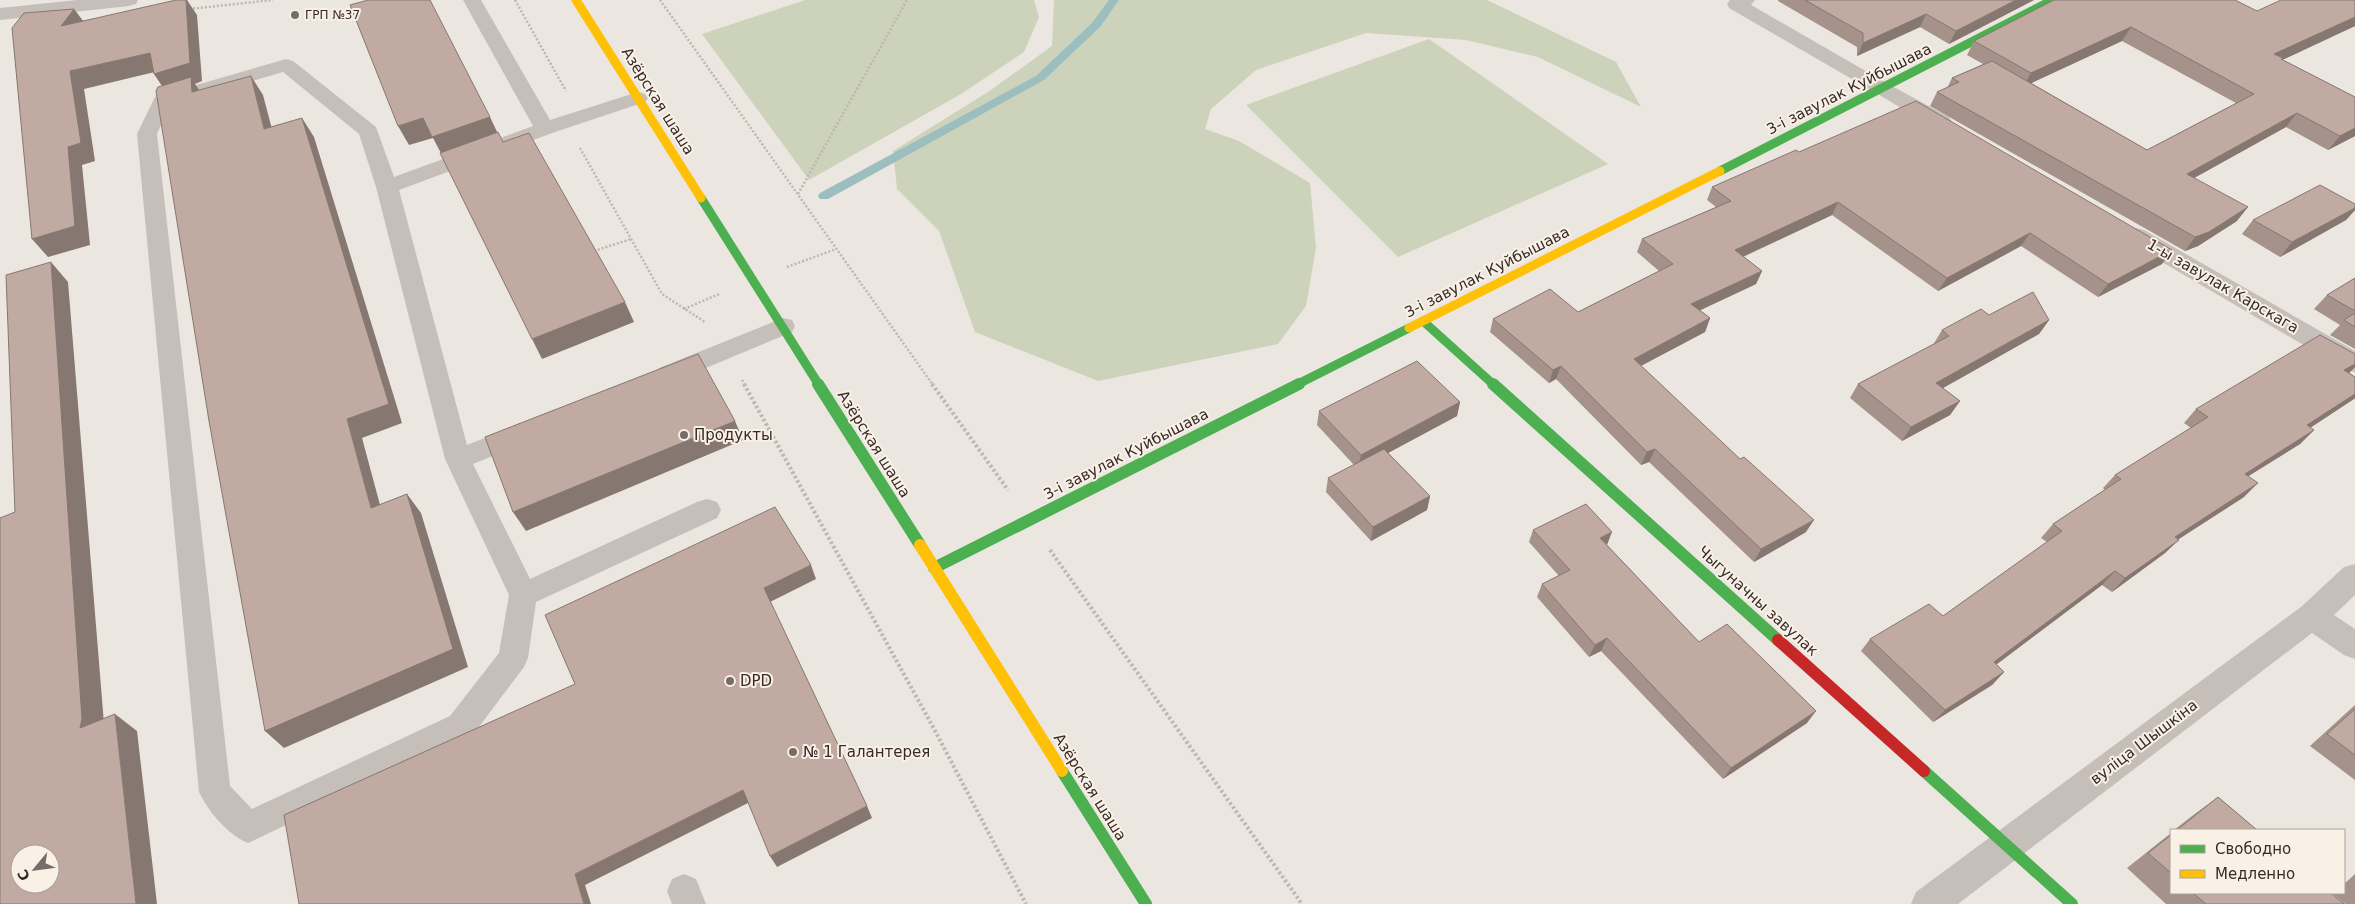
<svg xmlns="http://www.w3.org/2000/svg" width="2355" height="904" font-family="'DejaVu Sans',sans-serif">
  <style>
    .green { fill: #cdd2ba }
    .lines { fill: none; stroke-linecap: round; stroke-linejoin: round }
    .stream { fill: #9cbebe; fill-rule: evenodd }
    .path-far1 { stroke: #beb7b1; stroke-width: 2.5; stroke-dasharray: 2 2; stroke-linecap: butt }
    .path { stroke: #beb7b1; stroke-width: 4; stroke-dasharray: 2.5 2.5; stroke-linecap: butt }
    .lane { fill: #c5beb9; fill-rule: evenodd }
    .street { fill: #c5beb9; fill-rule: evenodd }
    .fast-far1 { stroke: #4caf50; stroke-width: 9 }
    .fast { stroke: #4caf50; stroke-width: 12 }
    .slow-far1 { stroke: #ffc107; stroke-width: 9 }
    .slow { stroke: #ffc107; stroke-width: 12 }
    .jam { stroke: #c62828; stroke-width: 12 }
    .wall { fill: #a5928a; fill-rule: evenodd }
    .shaded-wall { fill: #867771 }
    .building { fill: #c0aaa1; stroke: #867771; fill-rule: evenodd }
    .poi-dot { fill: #766c68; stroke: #f9f0e6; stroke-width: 2 }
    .labels { text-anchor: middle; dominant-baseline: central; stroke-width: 4; stroke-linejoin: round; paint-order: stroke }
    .far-poi-label { font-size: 12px; fill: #362b27; stroke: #f9f0e6; text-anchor: start }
    .street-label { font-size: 15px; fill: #362b27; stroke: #f9f0e6 }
    .poi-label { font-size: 15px; fill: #362b27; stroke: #f9f0e6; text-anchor: start }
  </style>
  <rect width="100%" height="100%" fill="#ece6e0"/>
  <g class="green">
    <polygon points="805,0 1034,0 1039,17 1024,52 961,94 809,180 702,34"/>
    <polygon points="1054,0 1487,0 1616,62 1641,107 1538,57 1466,40 1366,33 1256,70 1211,109 1205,129 1239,141 1310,183 1316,248 1306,306 1278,344 1098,381 975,332 939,231 897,189 893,151 988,92 1052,46"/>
    <polygon points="1429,39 1608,164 1398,257 1246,105"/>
  </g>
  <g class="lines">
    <polygon class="stream" points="1109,0 1119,0 1100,27 1044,80 828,199 820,199 818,196 820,193 1036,76 1092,23"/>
    <g class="path-far1">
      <polyline points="515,0 566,91"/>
      <polyline points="660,0 933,385"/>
      <polyline points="189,9 273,0"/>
      <polyline points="580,148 662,294 705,322"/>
      <polyline points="798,194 907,0"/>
      <polyline points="594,251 631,239"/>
      <polyline points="787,267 836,249"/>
      <polyline points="684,309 719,294"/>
      <polyline points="742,380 745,385"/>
    </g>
    <g class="path">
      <polyline points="744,384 933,727 1026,904"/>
      <polyline points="932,384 1008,490"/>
      <polyline points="1050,550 1302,904"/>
    </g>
    <g class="lane">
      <polygon points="77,0 138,0 136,4 129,6 0,20 0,8"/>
      <path d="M463,0h18l69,120 88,-28 7,2 3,4 -3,4 -93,31 -153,57 68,255 54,-21 9,3 4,7 -4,7 -57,23 57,115 167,-77 10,-3 10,3 4,8 -4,8 -181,84 -8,56 -4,9 -52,69 -224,107c-20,-8 -40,-32 -49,-51l-62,-658 18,-37 131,-38 7,2 83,66 18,50 139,-51zM283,72l76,62 17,53 69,272 64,136 -10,58 -49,63 -198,93 -22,-23 -73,-652 13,-29z"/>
      <polygon points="1730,0 1755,0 1751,5 1890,85 1893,89 1890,93 1883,95 1876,93 1729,8 1727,4"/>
      <polygon points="783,318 792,320 795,326 792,332 677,380 668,383 659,380 656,374 659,368"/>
      <polygon points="684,874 696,879 706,904 672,904 667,891 672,879"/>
    </g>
    <g class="street">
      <polygon points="1883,83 1890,85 1949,117 1952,122 1949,127 1941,129 1933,127 1876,93 1872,89 1876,85"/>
      <polygon points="2136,228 2144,230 2355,351 2355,372 2346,370 2128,242 2124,236 2128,230"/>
      <polygon points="2355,564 2355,595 2334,615 2355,629 2355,659 2344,655 2312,633 1958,904 1911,904 1916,892 2301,607 2344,567"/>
    </g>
    <g class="fast-far1">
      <polyline points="1720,171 2053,0"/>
      <polyline points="701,198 819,385"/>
      <polyline points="1423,321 1494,385"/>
      <polyline points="1296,385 1409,328"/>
    </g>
    <g class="fast">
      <polyline points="818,384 920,545"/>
      <polyline points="1493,384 1778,640"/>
      <polyline points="934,568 1299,384"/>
      <polyline points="1062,771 1146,904"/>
      <polyline points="1924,771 2072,904"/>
    </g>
    <g class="slow-far1">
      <polyline points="576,0 701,198"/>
      <polyline points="1409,328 1720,171"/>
    </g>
    <polyline class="slow" points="920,545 1062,771"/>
    <polyline class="jam" points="1778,640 1924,771"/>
  </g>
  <g class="wall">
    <polygon points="1778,0 2034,0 1949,44 1920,27 1857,56 1857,47 1778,1"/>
    <path d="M2257,11l98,15 -73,34 73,37v39l-27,14 -42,-23 -92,51 43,43 -39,25 -13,5 -255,-145 7,-14 10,-4 5,-10 31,-14 -16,-9 7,-14zM2122,41l114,62 -89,47 -116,-67z"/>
    <polygon points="1799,152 2172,250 2162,264 2098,297 2021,246 1938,291 1832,215 1743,257 1762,271 1756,284 1700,310 1710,318 1705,332 1641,366 1806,532 1754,562 1649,462 1641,465 1556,379 1549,383 1490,332 1493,319 1578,312 1659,271 1637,252 1642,239 1716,207 1707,200 1712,187"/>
    <polygon points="2355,204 2355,210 2346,220 2280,257 2242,234 2253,220"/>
    <polygon points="2355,278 2355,349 2330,335 2340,325 2314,309 2327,295"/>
    <polygon points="1989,315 2049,320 2039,334 1943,388 1960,401 1950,415 1902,441 1850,398 1858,384 1933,345 1942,330"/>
    <polygon points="2355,354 2355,367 2349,373 2355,377 2355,398 2310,428 2314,430 2300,444 2248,476 2244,497 2178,539 2165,553 2112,592 2102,585 1996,665 2004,672 1992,685 1933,722 1861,651 1870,639 1943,616 2047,542 2041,538 2053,524 2105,490 2103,488 2115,475 2191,428 2184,423 2196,409"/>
    <polygon points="1460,402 1457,416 1388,453 1430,496 1427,510 1371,541 1326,492 1328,478 1354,465 1317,425 1319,411"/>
    <polygon points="1533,530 1607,545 1699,642 1807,723 1723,779 1601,651 1589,657 1537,597 1542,584 1559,576 1529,542"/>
    <polygon points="2355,705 2355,780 2310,746"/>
    <polygon points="2218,797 2257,830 2174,830 2196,813"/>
    <polygon points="2171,833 2171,893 2331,893 2344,904 2166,904 2127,868"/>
    <polygon points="2355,874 2355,904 2345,904 2333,894 2335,893 2344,893 2344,884"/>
  </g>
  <g class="shaded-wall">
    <polygon points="186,0 187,0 197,15 202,81 195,84 204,97 166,92 154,74"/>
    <polygon points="2016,0 2034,0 1949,44 1956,31"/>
    <polygon points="74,9 87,26 61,26"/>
    <polygon points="1926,14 1920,27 1857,56 1863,43"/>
    <polygon points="2355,17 2355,26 2282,60 2273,72 2274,54"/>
    <polygon points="2131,27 2122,41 2023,87 2031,73"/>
    <polygon points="150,53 163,70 84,89 95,161 82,165 90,245 48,257 32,239 68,147 70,71"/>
    <polygon points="251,76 263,95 277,148 264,129"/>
    <polygon points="2297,113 2286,127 2176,188 2187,174"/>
    <polygon points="490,117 499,136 443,157 433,138 409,145 398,126 423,118"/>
    <polygon points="302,118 314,137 402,423 362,438 386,527 371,508 347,419"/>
    <polygon points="2355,128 2355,136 2328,150 2340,136"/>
    <polygon points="1838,202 1832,215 1729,263 1735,250"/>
    <polygon points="2248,207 2237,221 2198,246 2185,251 2195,237"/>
    <polygon points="2355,208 2355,210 2346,220 2280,257 2292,242"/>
    <polygon points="2030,233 2021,246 1938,291 1947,278"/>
    <polygon points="2172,250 2162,264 2098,297 2108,284"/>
    <polygon points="51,262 68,282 105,736 80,728"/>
    <polygon points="1762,271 1756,284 1686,317 1691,304"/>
    <polygon points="625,302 634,322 542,359 532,339"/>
    <polygon points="1710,318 1705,332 1629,372 1634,359"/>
    <polygon points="2049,320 2039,334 1927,397 1936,383"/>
    <polygon points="2355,364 2355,367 2349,373 2330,384 2344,370"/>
    <polygon points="1561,366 1556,379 1549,383 1553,370"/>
    <polygon points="2355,394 2355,398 2354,399 2293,439 2307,425"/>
    <polygon points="1960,401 1950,415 1902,441 1911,427"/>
    <polygon points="1460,402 1457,416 1358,469 1361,455"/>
    <polygon points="735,421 743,440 526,531 513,512"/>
    <polygon points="2314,430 2300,444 2231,487 2245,474"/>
    <polygon points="1655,449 1649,462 1641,465 1647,452"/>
    <polygon points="2258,483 2244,497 2162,550 2175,537"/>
    <polygon points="407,494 421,513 468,667 284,748 265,731"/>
    <polygon points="1430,496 1427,510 1371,541 1373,527"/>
    <polygon points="1814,520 1806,532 1754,562 1761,549"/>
    <polygon points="1612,532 1607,545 1600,538"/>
    <polygon points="2179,540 2165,553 2112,592 2125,578"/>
    <polygon points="811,565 816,579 770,602 764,588"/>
    <polygon points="2115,571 2102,585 1982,675 1994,662"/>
    <polygon points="1607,638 1601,651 1589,657 1595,645"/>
    <polygon points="2004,672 1992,685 1933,722 1945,710"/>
    <polygon points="1816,711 1807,723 1723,779 1731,768"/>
    <polygon points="115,714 137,731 157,904 136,904"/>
    <polygon points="743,790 750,802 585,885 591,904 584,904 575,874"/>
    <polygon points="867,806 872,818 777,867 770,856"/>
  </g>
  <g class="building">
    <polygon points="176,0 186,0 190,63 154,74 150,53 70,71 81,143 68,147 75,226 32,239 12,28 24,13 74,9 61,26"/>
    <polygon points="368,0 430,0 490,117 432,137 423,118 398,126 350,5"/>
    <polygon points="1805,0 2016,0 1956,31 1926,14 1863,43 1863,33"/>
    <polygon points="2054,0 2235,0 2257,11 2281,0 2355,0 2355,17 2274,54 2283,58 2281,59 2355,97 2355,128 2340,136 2297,113 2187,174 2248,207 2209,232 2195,237 1937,92 1959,82 1952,78 1992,61 2147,150 2254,94 2131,27 2031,73 1974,41"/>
    <polygon points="251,76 264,129 302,118 389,404 347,419 371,508 407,494 453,649 265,731 209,421 156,91 158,87 191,77 192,92"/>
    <polygon points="1916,101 2172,250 2108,284 2030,233 1947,278 1838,202 1735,250 1762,271 1691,304 1710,318 1634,359 1740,459 1744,457 1814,520 1761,549 1655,449 1647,452 1561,366 1553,370 1493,319 1550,289 1578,312 1673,264 1642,239 1731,201 1712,187 1796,150 1799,152"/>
    <polygon points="498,132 503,142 529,133 625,302 532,339 440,153"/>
    <polygon points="2320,185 2355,204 2355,208 2292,242 2253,220"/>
    <path d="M51,262l31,457 -2,9 35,-14 21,190h-136v-386l15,-6 -9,-237zM20,854h30v30h-30z"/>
    <polygon points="2355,278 2355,311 2327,295"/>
    <polygon points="2033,292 2049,320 1936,383 1960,401 1911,427 1858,384 1949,336 1942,330 1981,309 1989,315"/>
    <polygon points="2355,313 2355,327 2344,320"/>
    <polygon points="2320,335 2355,354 2355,364 2344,370 2355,377 2355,394 2307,425 2314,430 2245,474 2258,483 2175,537 2179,540 2125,578 2115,571 1994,662 2004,672 1945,710 1870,639 1929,604 1943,616 2062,531 2053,524 2121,479 2115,475 2208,417 2196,409"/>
    <polygon points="698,354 735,421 513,512 485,437"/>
    <polygon points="1417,361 1460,402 1361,455 1319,411"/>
    <polygon points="1384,449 1430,496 1373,527 1328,478"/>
    <polygon points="1586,504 1612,532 1600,538 1699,642 1727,624 1816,711 1731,768 1607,638 1595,645 1542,584 1570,570 1533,530"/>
    <polygon points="775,507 811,565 764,588 867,806 770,856 743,790 575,874 584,904 299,904 284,815 575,684 545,615"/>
    <polygon points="2355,709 2355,755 2327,734"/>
    <polygon points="2218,797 2257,830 2177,830"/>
    <polygon points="2171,835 2171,873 2148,853"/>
    <polygon points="2193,893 2331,893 2344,904 2206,904"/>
  </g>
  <g class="poi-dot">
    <circle cx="295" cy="15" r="5"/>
    <circle cx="684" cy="435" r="5"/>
    <circle cx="730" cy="681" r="5"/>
    <circle cx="793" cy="752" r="5"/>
  </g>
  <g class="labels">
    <g class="far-poi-label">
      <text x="305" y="15">ГРП №37</text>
    </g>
    <g class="street-label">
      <text transform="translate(1849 89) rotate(-27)">3-і завулак Куйбышава</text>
      <text transform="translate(658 101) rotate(58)">Азёрская шаша</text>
      <text transform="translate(1487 272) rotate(-27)">3-і завулак Куйбышава</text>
      <text transform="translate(2223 286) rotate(30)">1-ы завулак Карскага</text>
      <text transform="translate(874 444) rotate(58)">Азёрская шаша</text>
      <text transform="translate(1126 454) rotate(-27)">3-і завулак Куйбышава</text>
      <text transform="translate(1758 601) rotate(42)">Чыгуначны завулак</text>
      <text transform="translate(2144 742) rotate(-37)">вуліца Шышкіна</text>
      <text transform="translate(1090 787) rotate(58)">Азёрская шаша</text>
    </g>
    <g class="poi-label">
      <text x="694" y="435">Продукты</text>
      <text x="740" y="681">DPD</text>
      <text x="803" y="752">№ 1 Галантерея</text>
    </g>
  </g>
  <rect x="2170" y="829" width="175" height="65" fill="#f9f0e6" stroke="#aba19a"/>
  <rect x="2180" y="845" width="25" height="8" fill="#4caf50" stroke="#aba19a"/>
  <text x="2215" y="854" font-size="15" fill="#362b27">Свободно</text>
  <rect x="2180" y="870" width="25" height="8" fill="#ffc107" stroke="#aba19a"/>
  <text x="2215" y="879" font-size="15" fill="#362b27">Медленно</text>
  <g transform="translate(35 869) rotate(241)"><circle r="24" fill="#f9f0e6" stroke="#aba19a"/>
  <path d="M0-4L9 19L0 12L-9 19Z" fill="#766c68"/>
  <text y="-8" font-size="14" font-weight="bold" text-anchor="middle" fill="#362b27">С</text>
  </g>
</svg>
